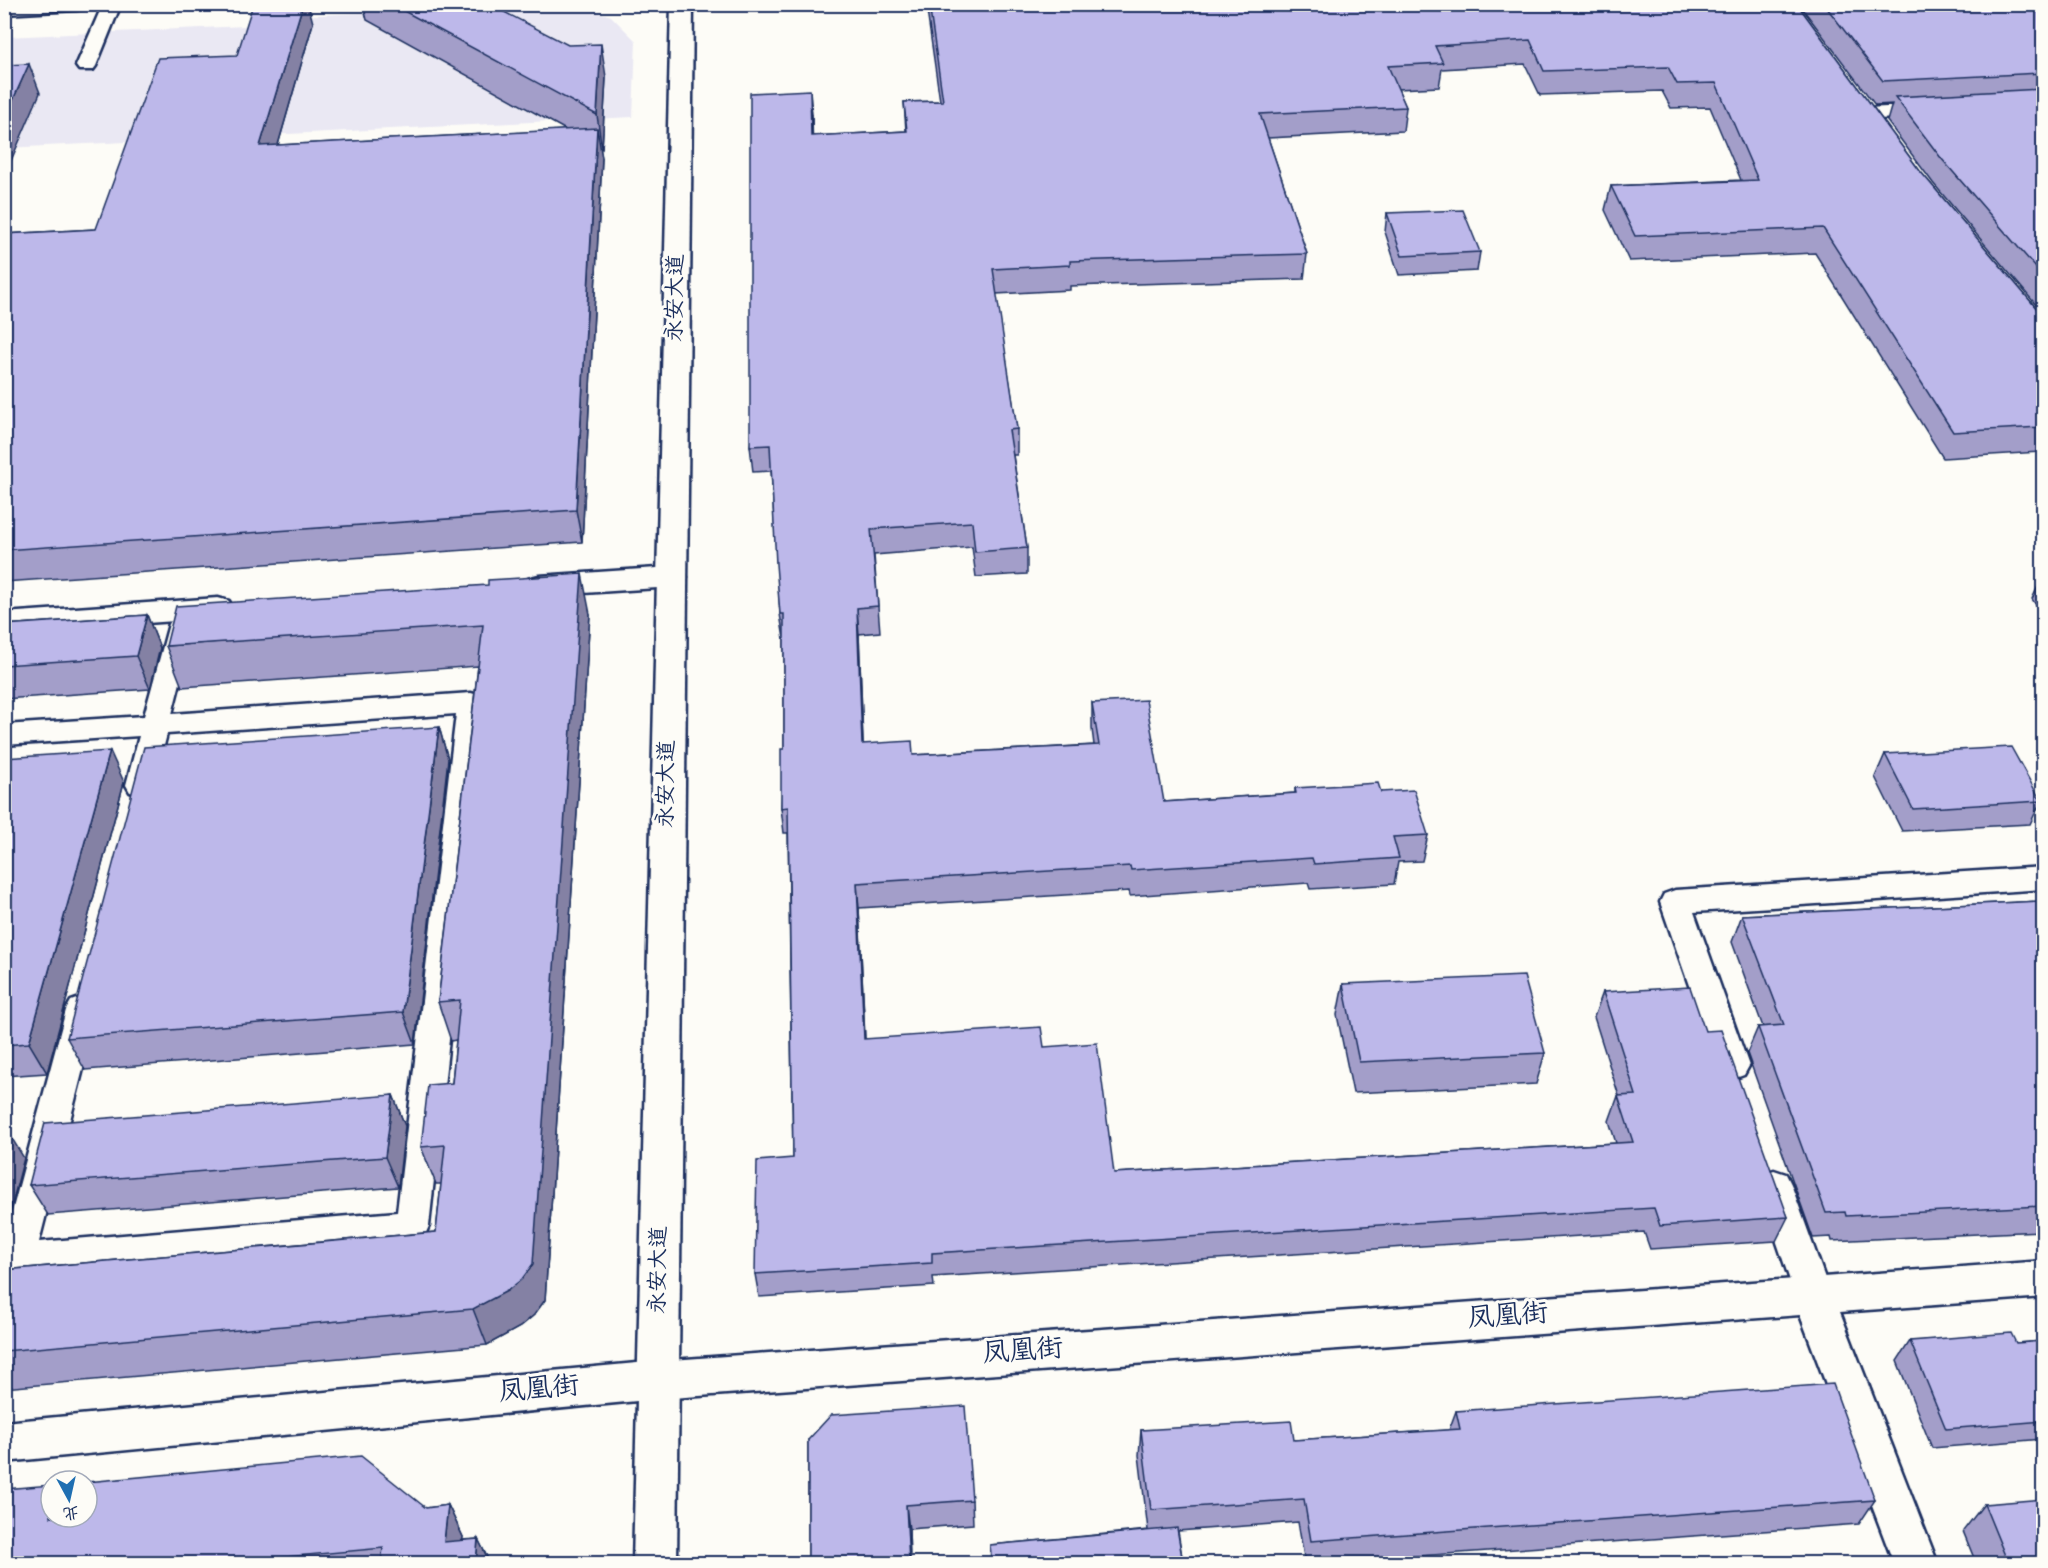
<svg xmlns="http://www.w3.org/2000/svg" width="2048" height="1568" font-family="Dekko,'LXGW WenKai TC',sans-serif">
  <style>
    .built { fill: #eae8f3 }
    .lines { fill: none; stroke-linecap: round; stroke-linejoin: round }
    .lane-casing { stroke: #1b2f5e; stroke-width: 5 }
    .street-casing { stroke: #1b2f5e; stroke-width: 5 }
    .secondary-casing { stroke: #1b2f5e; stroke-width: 5 }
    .lane { fill: #fdfcf7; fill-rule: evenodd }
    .street { fill: #fdfcf7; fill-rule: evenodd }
    .secondary { fill: #fdfcf7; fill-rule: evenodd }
    .wall { fill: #a39ec9; stroke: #1b2f5e; stroke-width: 1.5 }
    .shaded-wall { fill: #8481a4; stroke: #1b2f5e; stroke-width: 1.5 }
    .building { fill: #bdb8ea; stroke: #1b2f5e; stroke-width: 1.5 }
    .labels { text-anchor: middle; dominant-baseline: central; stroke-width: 6; stroke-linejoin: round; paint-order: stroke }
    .street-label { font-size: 22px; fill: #1b2f5e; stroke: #fdfcf7 }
    .near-street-label { font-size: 27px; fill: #1b2f5e; stroke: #fdfcf7 }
  </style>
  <rect width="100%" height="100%" fill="#fdfcf7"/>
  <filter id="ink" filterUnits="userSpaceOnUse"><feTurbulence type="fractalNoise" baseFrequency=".0167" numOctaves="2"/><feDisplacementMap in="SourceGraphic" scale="12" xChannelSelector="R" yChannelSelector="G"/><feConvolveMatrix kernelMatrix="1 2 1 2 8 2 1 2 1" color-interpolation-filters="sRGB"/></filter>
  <g filter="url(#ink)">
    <polygon class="built" points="573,4 611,16 636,41 633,117 5,148 5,37 245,26 248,18"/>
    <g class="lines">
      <g class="lane-casing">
        <g id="lane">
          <polygon points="103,4 121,4 96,66 93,70 79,70 76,66"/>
          <polygon points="1928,105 1935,107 1938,111 1935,115 1866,120 1859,118 1856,114 1859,110 1866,108"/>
          <polygon points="182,615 191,618 195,624 172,714 471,693 481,696 485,703 429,1226 424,1237 412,1241 31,1273 16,1321 4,1326 4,1242 66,1010 71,1001 82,997 93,1001 98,1010 39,1242 397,1212 456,714 167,734 154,785 150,792 140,795 130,792 126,785 139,736 4,745 4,725 144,716 169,624 173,618"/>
          <polygon points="2044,867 2044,889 1694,912 1749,1066 1744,1075 1733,1079 1722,1075 1717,1066 1660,902 1664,894 1675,890"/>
          <polygon points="1774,1170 1786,1174 1791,1184 1831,1295 1825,1306 1813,1311 1801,1306 1795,1295 1757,1184 1762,1174"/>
        </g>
      </g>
      <g class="street-casing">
        <g id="street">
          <polygon points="4,4 86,4 84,9 76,10 4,14"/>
          <polygon points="672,567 683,570 687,577 683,584 672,587 539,596 528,593 524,586 528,579 539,576"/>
          <polygon points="218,598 229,601 233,608 229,615 218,618 4,633 4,613"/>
          <polygon points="2044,1261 2044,1297 1840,1312 1938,1564 1894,1564 1800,1315 658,1399 4,1462 4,1422 658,1361"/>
        </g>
      </g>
      <g class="secondary-casing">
        <polygon id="secondary" points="671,4 693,4 677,1564 633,1564"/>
      </g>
      <use href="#lane" class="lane"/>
      <use href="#street" class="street"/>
      <use href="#secondary" class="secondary"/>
    </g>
    <g class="wall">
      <polygon points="363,4 489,4 606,77 602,149 600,148 602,158 582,542 4,582 4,234 96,229 237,55 313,23 278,145 566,130 367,20"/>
      <polygon points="926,4 1797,4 1920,171 2043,316 2043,457 2040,452 1943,458 1815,253 1629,261 1605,210 1611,186 1741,180 1710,107 1671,108 1662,91 1540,95 1525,64 1442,69 1439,87 1398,89 1406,107 1403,131 1268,138 1307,254 1304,279 1070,286 1070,290 996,294 1017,429 1017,455 1013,455 1027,548 1027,574 976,577 972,547 874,555 880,632 859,634 863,744 913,755 1094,745 1092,729 1092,703 1164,802 1295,793 1295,788 1381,792 1428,835 1422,861 1398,862 1394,884 1310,889 1308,883 1130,896 1129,891 859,908 865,1039 1044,1047 1114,1173 1616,1143 1609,1121 1618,1096 1619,1096 1594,1017 1603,992 1705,1031 1788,1217 1776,1241 1650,1249 1644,1232 933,1277 934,1286 759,1297 755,1274 793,1158 788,833 784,833 781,808 784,749 784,639 780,614 771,471 753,472 750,446 812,114 812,136 906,131 904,102 940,101"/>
      <polygon points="1799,4 2043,4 2043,313 1933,183 1887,121 1892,104 1875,105"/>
      <polygon points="1387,213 1480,252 1477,271 1399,275 1385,232"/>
      <polygon points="2043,576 2043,616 2032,599"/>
      <polygon points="590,614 545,1300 534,1315 520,1327 487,1345 4,1388 4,1270 436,1232 441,1184 436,1184 421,1147 452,1083 456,1040 451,1041 438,1002 478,666 182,687 166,646"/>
      <polygon points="147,615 160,648 150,689 4,699 4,625"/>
      <polygon points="439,727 448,759 415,1044 85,1070 67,1038"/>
      <polygon points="1885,754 2041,801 2030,824 1902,831 1875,777"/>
      <polygon points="4,758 124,782 47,1073 4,1076"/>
      <polygon points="2043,901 2043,1231 1832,1241 1831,1237 1813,1238 1747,1053 1758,1027 1763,1027 1732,942 1742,915"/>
      <polygon points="1343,984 1545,1053 1536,1084 1353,1093 1337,1015"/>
      <polygon points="393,1095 405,1126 398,1187 48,1215 29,1185"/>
      <polygon points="1910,1341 2016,1343 2043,1341 2043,1439 1932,1448 1897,1361"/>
      <polygon points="1456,1411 1875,1500 1859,1524 1321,1563 1305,1563 1298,1522 1178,1531 1183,1563 991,1563 990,1545 1148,1530 1139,1455 1141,1430 1294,1440 1449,1430"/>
      <polygon points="808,1440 972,1500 973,1524 909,1529 910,1563 808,1563"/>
      <polygon points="1984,1504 2043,1563 1976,1563 1963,1531"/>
      <polygon points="448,1505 463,1537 462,1540 478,1539 490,1563 4,1563"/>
    </g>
    <g class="shaded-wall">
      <polygon points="303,4 308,4 313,23 269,176 260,146"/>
      <polygon points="601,44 606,77 602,149 597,115"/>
      <polygon points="29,64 40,93 4,177 4,120"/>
      <polygon points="810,90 812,114 813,160 811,136"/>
      <polygon points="597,128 602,158 582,542 576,510"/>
      <polygon points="582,574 590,614 545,1300 534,1315 520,1327 487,1345 473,1309"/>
      <polygon points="857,608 859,634 864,770 862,744"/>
      <polygon points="147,615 160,648 150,689 136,656"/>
      <polygon points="439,727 448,759 415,1044 403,1012"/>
      <polygon points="110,751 124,782 47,1073 29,1043"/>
      <polygon points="857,883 859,908 866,1064 864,1039"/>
      <polygon points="393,1095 405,1126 398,1187 385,1157"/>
      <polygon points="5,1127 24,1158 8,1219 4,1214"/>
      <polygon points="448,1505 463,1537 460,1563 444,1542"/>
      <polygon points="906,1505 909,1529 910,1563 909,1563"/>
      <polygon points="478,1539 490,1563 476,1563"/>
    </g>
    <g class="building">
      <polygon points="253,4 303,4 260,146 597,128 576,510 4,550 4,234 96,229 158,58 237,55"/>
      <polygon points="391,4 489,4 568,45 601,44 597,115"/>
      <polygon points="929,4 1797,4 1920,171 2043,316 2043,427 1953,432 1823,228 1635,236 1611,186 1758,180 1716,83 1677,84 1668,67 1544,71 1530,40 1435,46 1443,63 1388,66 1406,107 1260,114 1307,254 1070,261 1070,265 993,269 1017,429 1009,430 1027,548 975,552 972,522 871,529 878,606 857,608 862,744 912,741 913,755 1099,745 1092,703 1146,700 1164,802 1296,793 1295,788 1378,783 1381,792 1414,790 1428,835 1393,837 1399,858 1314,864 1312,858 1131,870 1130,866 857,883 864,1039 1041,1027 1044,1047 1097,1043 1114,1173 1633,1142 1618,1096 1636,1095 1603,992 1690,987 1705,1031 1721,1030 1788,1217 1660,1226 1654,1208 932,1253 932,1263 755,1274 757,1161 793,1158 788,807 781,808 781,749 784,749 784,614 780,614 776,564 770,445 750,446 750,93 810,90 811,136 907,131 904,102 943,101"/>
      <polygon points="1824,4 2043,4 2043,73 1883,81"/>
      <polygon points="29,64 4,120 4,65"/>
      <polygon points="2043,89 2043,276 1941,158 1895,97"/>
      <polygon points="1463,210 1480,252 1402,256 1387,213"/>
      <polygon points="582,574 533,1264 522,1279 507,1291 473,1309 4,1351 4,1270 436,1232 445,1145 421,1147 428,1085 452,1083 460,1000 438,1002 483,625 166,646 176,606 488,585 488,580"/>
      <polygon points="147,615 136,656 4,665 4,625"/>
      <polygon points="439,727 403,1012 67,1038 144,747"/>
      <polygon points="2011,747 2041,801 1913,809 1885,754"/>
      <polygon points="110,751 29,1043 4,1045 4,758"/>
      <polygon points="2043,901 2043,1206 1846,1216 1845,1212 1826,1213 1758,1027 1784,1025 1742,915"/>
      <polygon points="1524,976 1545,1053 1359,1062 1343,984"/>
      <polygon points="393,1095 385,1157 29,1185 45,1123"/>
      <polygon points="2011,1333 2016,1343 2043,1341 2043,1421 1946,1429 1910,1341"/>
      <polygon points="1833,1384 1875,1500 1311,1541 1304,1499 1151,1510 1141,1430 1291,1421 1294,1440 1460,1429 1456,1411"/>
      <polygon points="965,1406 972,1500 906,1505 909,1563 808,1563 808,1440 831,1415"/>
      <polygon points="361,1456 426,1508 448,1505 444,1542 478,1539 476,1563 381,1563 383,1548 219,1563 4,1563 4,1489 51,1485 51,1517 87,1517 87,1482"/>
      <polygon points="2043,1499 2043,1563 2008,1563 1984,1504"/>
      <polygon points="1177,1528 1183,1563 992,1563 990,1545"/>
    </g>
  </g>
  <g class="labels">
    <g class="street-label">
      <text transform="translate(677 298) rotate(-89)">永安大道</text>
      <text transform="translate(668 784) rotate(-89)">永安大道</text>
      <text transform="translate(660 1270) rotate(-89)">永安大道</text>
    </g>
    <g class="near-street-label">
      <text transform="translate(1508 1318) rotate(-4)">凤凰街</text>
      <text transform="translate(1023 1353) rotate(-4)">凤凰街</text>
      <text transform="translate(539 1391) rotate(-5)">凤凰街</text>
    </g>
  </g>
  <rect width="2048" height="1568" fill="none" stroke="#fdfcf7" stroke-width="24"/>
  <rect x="12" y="12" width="2024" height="1544" fill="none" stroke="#1b2f5e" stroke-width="2" filter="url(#ink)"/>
  <g transform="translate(69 1499) rotate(172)"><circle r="28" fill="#fdfcf7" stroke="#a3aaba" stroke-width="1.5"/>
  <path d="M0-4.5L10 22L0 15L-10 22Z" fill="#1f6fb2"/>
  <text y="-9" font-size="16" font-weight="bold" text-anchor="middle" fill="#1b2f5e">北</text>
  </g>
</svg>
